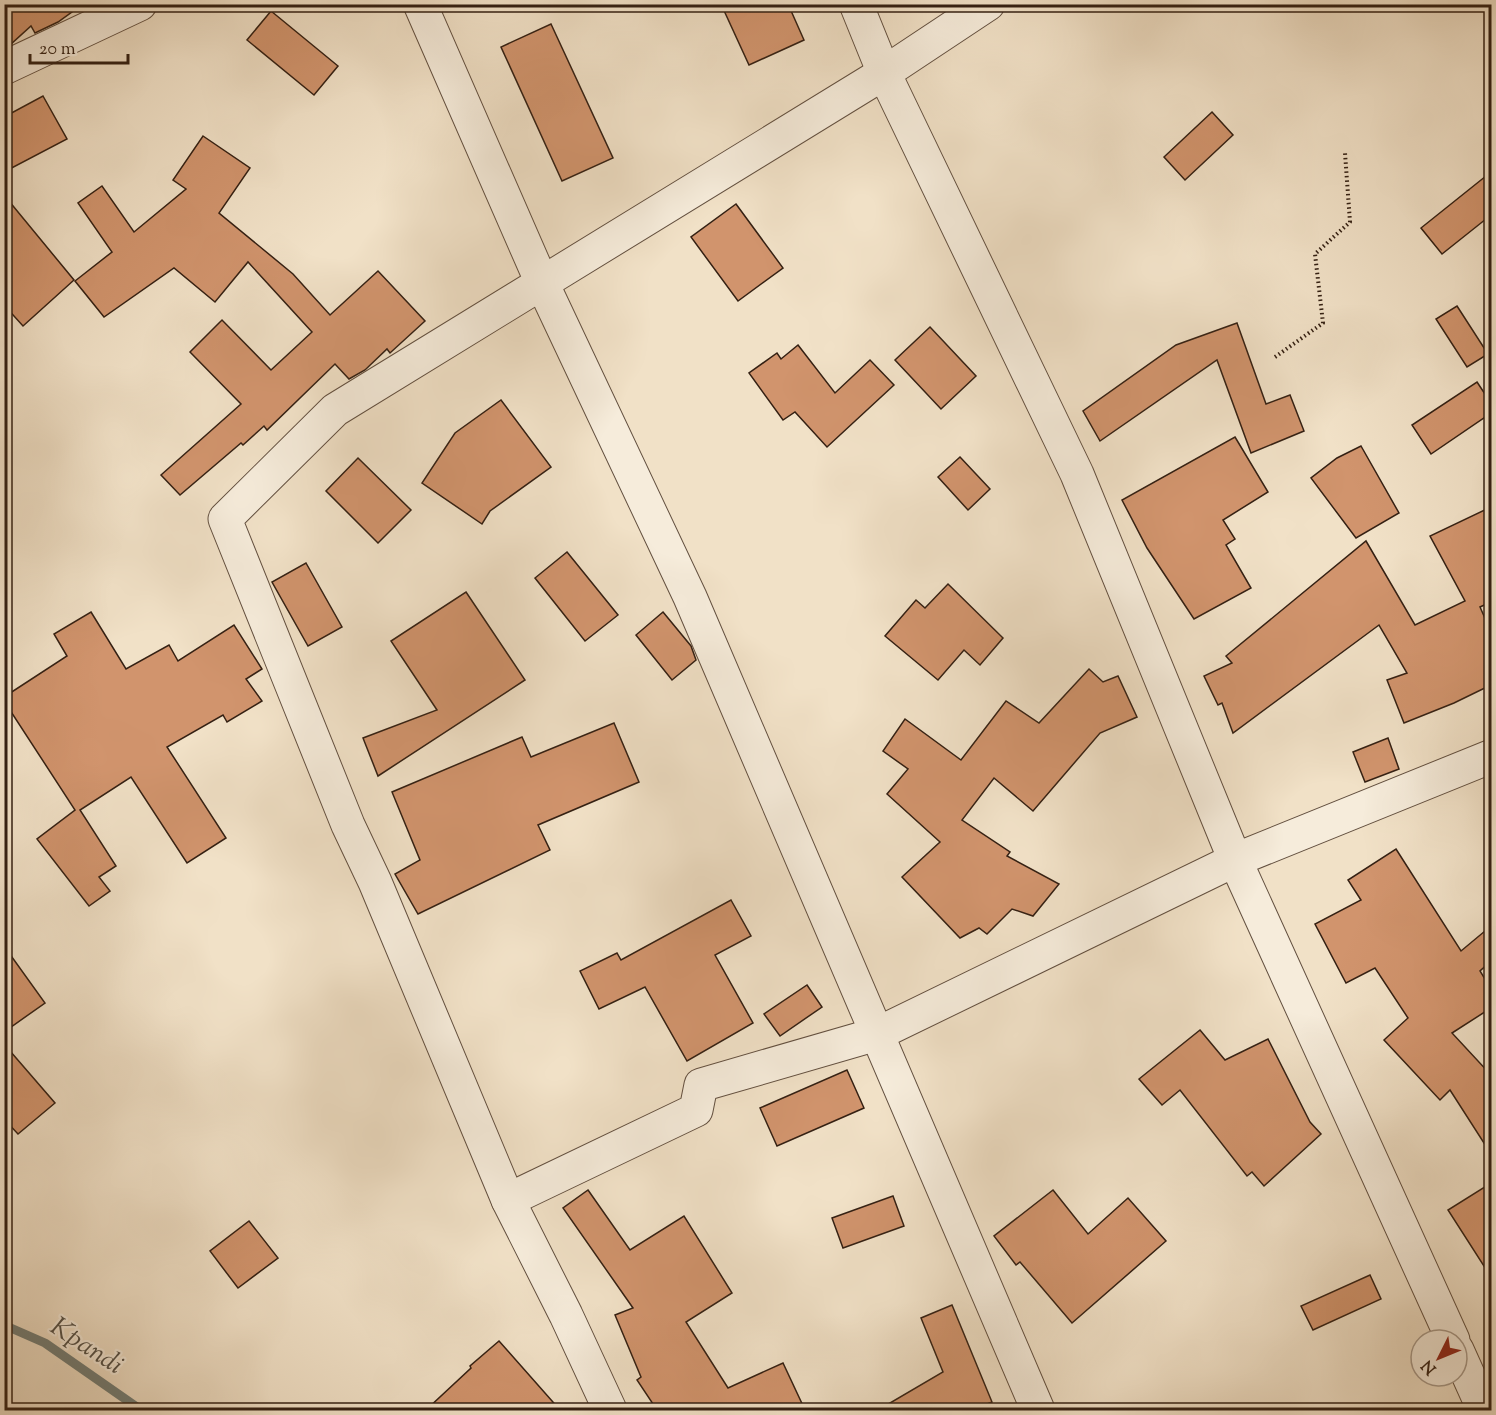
<svg xmlns="http://www.w3.org/2000/svg" width="1496" height="1415" font-family="'Sorts Mill Goudy',serif">
  <style>
    .lines { fill: none; stroke-linecap: round; stroke-linejoin: round }
    .stream { stroke: #727e78; stroke-width: 9 }
    .building { fill: #d1946d; stroke: #342013; stroke-width: 1.5 }
    .street-casing { stroke: #635040; stroke-width: 35 }
    .path { stroke: #342013; stroke-width: 4; stroke-dasharray: 1.5 3; stroke-linecap: butt }
    .street { stroke: #f6ecdb; stroke-width: 33 }
    .labels { text-anchor: middle; dominant-baseline: central; stroke-width: 4.5; stroke-linejoin: round; paint-order: stroke }
    .water-label { font-size: 27px; font-style: italic; fill: #534f46; stroke: #f6ecdb }
  </style>
  <rect width="100%" height="100%" fill="#f1e1c7"/>
  <filter id="stains"><feTurbulence type="fractalNoise" baseFrequency=".00333" numOctaves="4"/><feColorMatrix values="0 0 0 0 .2 0 0 0 0 .09 0 0 0 0 .02 0 0 0 .5 -.17"/></filter>
  <radialGradient id="worn" r=".72"><stop offset=".6" stop-color="#630" stop-opacity="0"/><stop offset="1" stop-color="#630" stop-opacity=".3"/></radialGradient>
  <g class="lines">
    <polyline class="stream" points="4,1325 45,1343 141,1410"/>
  </g>
  <g class="building">
    <polygon points="16,4 83,4 58,22 35,33 31,26 11,44 4,47 4,13"/>
    <polygon points="721,4 788,4 804,40 749,65"/>
    <polygon points="271,11 338,66 314,95 247,40"/>
    <polygon points="551,24 613,158 562,181 501,47"/>
    <polygon points="43,96 67,139 4,172 4,117"/>
    <polygon points="1212,112 1233,135 1185,180 1164,157"/>
    <polygon points="203,136 250,168 219,213 293,274 330,315 378,271 425,321 390,353 387,349 365,370 349,379 335,364 267,430 264,426 243,445 241,443 180,495 161,475 241,404 190,352 222,320 271,370 312,332 248,262 215,302 174,268 104,317 75,281 112,252 78,203 102,186 134,232 186,189 173,180"/>
    <polygon points="1491,172 1491,215 1442,254 1421,228"/>
    <polygon points="4,195 74,280 23,326 4,305"/>
    <polygon points="736,204 783,268 738,301 691,237"/>
    <polygon points="1457,306 1488,354 1467,367 1436,319"/>
    <polygon points="1237,323 1266,404 1290,395 1304,431 1251,453 1217,360 1100,441 1083,411 1176,345"/>
    <polygon points="930,327 976,376 941,409 895,360"/>
    <polygon points="798,345 835,393 870,360 894,385 827,447 795,412 783,420 749,373 777,353 781,359"/>
    <polygon points="1477,382 1491,403 1491,413 1431,454 1412,425"/>
    <polygon points="501,400 551,467 490,511 482,524 422,483 455,433"/>
    <polygon points="1235,437 1268,492 1223,520 1235,539 1226,545 1251,588 1194,619 1147,548 1122,500"/>
    <polygon points="1361,446 1399,513 1356,538 1311,478 1337,458"/>
    <polygon points="960,457 990,489 968,510 938,477"/>
    <polygon points="358,458 411,510 378,543 326,491"/>
    <polygon points="1491,507 1491,602 1480,607 1491,632 1491,685 1454,703 1404,723 1387,680 1407,673 1379,625 1233,733 1222,703 1218,705 1204,676 1232,663 1226,656 1366,541 1415,625 1465,601 1430,536"/>
    <polygon points="567,552 618,615 585,641 535,578"/>
    <polygon points="306,563 342,627 308,646 272,582"/>
    <polygon points="948,584 1003,638 980,665 964,650 938,680 885,636 916,600 925,608"/>
    <polygon points="466,592 525,680 378,776 363,738 437,710 391,641"/>
    <polygon points="91,612 126,669 169,645 178,661 234,625 262,669 246,679 262,701 227,722 223,715 167,747 226,838 187,863 131,777 80,810 116,866 99,877 110,891 89,906 37,839 75,810 4,701 4,697 67,656 54,634"/>
    <polygon points="663,612 691,646 696,660 672,680 636,635"/>
    <polygon points="1089,669 1103,682 1118,676 1137,717 1100,733 1033,811 994,778 962,820 1010,852 1007,856 1059,884 1033,916 1012,909 987,934 979,928 960,938 902,877 940,842 887,794 908,769 883,751 905,719 961,760 1006,701 1039,723"/>
    <polygon points="614,723 639,782 538,825 550,850 418,914 395,874 420,860 392,792 522,737 531,757"/>
    <polygon points="1388,738 1399,769 1365,782 1353,752"/>
    <polygon points="1396,849 1461,951 1491,926 1491,961 1480,971 1491,989 1491,1008 1452,1033 1491,1075 1491,1154 1450,1090 1440,1100 1384,1040 1408,1018 1375,968 1346,983 1315,924 1361,900 1348,880"/>
    <polygon points="731,900 751,936 715,955 753,1023 687,1061 645,987 599,1009 580,971 617,953 621,960"/>
    <polygon points="4,946 45,1003 4,1032"/>
    <polygon points="807,985 822,1007 780,1036 764,1014"/>
    <polygon points="1200,1030 1225,1060 1268,1039 1310,1122 1321,1134 1264,1186 1252,1172 1247,1176 1180,1090 1162,1105 1139,1079"/>
    <polygon points="4,1044 55,1103 18,1134 4,1119"/>
    <polygon points="847,1070 864,1108 777,1146 760,1108"/>
    <polygon points="1491,1183 1491,1277 1448,1210"/>
    <polygon points="588,1190 630,1250 684,1216 732,1293 686,1322 728,1388 783,1363 805,1410 657,1410 637,1380 641,1377 615,1315 633,1308 563,1208"/>
    <polygon points="1053,1190 1088,1234 1128,1198 1166,1241 1072,1323 1020,1262 1016,1265 994,1236"/>
    <polygon points="893,1196 904,1226 843,1248 832,1218"/>
    <polygon points="249,1221 278,1258 238,1288 210,1251"/>
    <polygon points="1370,1275 1381,1299 1313,1330 1301,1306"/>
    <polygon points="952,1305 992,1402 972,1410 878,1410 943,1372 921,1318"/>
    <polygon points="499,1341 560,1410 426,1410 471,1368 470,1366"/>
  </g>
  <g class="lines">
    <g class="street-casing">
      <g id="street">
        <polyline points="420,4 542,283 690,597 1038,1410"/>
        <polyline points="856,4 884,73 1077,474 1235,860 1453,1340"/>
        <polyline points="4,68 140,4"/>
        <polyline points="508,1200 696,1110 701,1085 877,1034 1235,860 1492,756"/>
        <polyline points="1457,1350 1484,1410"/>
        <polyline points="610,1410 566,1315 508,1200 375,882 348,825 225,519 335,410 884,73 988,4"/>
      </g>
    </g>
    <polyline class="path" points="1275,357 1323,323 1315,254 1350,222 1345,153"/>
    <use href="#street" class="street"/>
  </g>
  <g class="labels">
    <g class="water-label">
      <text transform="translate(86 1347) rotate(33)">Kpandi</text>
    </g>
  </g>
  <rect width="1496" height="1415" fill="none" stroke="#f1e1c7" stroke-width="24"/>
  <rect x="6" y="6" width="1484" height="1403" fill="none" stroke="#342013" stroke-width="3"/>
  <rect x="12" y="12" width="1472" height="1391" fill="none" stroke="#342013" stroke-width="1.5"/>
  <g transform="translate(1439 1358) rotate(227)"><circle r="28" fill="#f6ecdb" stroke="#a89a8b" stroke-width="1.5"/>
  <path d="M0-4.5L10 22L0 15L-10 22Z" fill="#8f2418"/>
  <text y="-9" font-size="16" font-weight="bold" text-anchor="middle" fill="#342013">N</text>
  </g>
  <path d="M30 54v9h98v-9" fill="none" stroke="#342013" stroke-width="3"/>
  <text x="39" y="54" font-size="18" fill="#342013" stroke="#f6ecdb" stroke-width="4.5" paint-order="stroke">20 m</text>
  <rect width="100%" height="100%" filter="url(#stains)"/>
  <rect width="100%" height="100%" fill="url(#worn)"/>
</svg>
